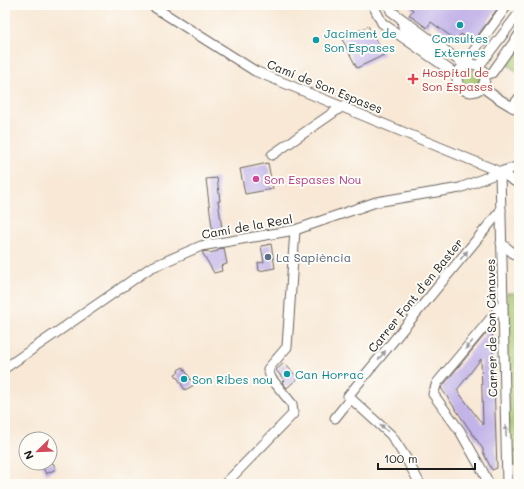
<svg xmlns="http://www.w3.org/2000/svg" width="524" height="489" font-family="Mali,sans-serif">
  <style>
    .green { fill: #a6c56d; stroke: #617044 }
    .building { fill: #c2b4e8; fill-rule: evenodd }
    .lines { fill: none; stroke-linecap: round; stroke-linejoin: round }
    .minor-casing { stroke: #69635d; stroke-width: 11 }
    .minor { stroke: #fff; stroke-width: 9 }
    .oneway { fill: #999 }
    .culture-dot { fill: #0f9aa8; stroke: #fdfcf7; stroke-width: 1.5 }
    .health-dot { fill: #e0444e; stroke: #fdfcf7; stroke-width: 1.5 }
    .hotel-dot { fill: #d1479c; stroke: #fdfcf7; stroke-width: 1.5 }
    .service-dot { fill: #5c6f8a; stroke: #fdfcf7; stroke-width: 1.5 }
    .labels { text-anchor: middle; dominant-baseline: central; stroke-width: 4; stroke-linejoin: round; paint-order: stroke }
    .culture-label { font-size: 12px; fill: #0d838f; stroke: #fdfcf7; text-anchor: start }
    .health-label { font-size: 12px; fill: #be3a42; stroke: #fdfcf7; text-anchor: start }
    .street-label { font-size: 12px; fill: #1c1c1c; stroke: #fdfcf7 }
    .hotel-label { font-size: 12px; fill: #b23c85; stroke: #fdfcf7; text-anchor: start }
    .service-label { font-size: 12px; fill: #4e5e75; stroke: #fdfcf7; text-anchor: start }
  </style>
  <rect width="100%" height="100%" fill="#fdfcf7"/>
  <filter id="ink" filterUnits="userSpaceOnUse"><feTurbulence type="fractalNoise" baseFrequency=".025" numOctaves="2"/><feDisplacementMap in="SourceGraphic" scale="8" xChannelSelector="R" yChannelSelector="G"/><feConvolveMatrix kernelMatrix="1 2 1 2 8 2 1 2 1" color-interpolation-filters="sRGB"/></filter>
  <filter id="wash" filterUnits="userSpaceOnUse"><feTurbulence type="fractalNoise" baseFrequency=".012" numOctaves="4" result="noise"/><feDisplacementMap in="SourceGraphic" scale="16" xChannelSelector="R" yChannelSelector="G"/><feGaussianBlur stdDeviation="0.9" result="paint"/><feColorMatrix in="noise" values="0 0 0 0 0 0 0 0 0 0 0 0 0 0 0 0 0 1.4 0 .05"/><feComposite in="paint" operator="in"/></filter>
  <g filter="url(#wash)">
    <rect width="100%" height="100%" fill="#f8e8d5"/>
    <g class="green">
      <polygon points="519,45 519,73 506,64"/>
      <circle cx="471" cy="78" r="9"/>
      <polygon points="507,293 519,293 519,465 509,465"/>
    </g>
    <g id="blocks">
      <g class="building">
        <polygon points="413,5 500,5 473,42 461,34 456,40 431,22 427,28 409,15 413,10 410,8"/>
        <polygon points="368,26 384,55 357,68 342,39"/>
        <polygon points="268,163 273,189 245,194 240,169"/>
        <polygon points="217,178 220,201 218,201 223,235 213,236 206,179"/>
        <polygon points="271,244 275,268 259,271 258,263 264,262 261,246"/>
        <polygon points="224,248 227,264 221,266 222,271 214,273 202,252 208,251 209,253 218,251 218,249"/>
        <path d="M492,326l5,142 -5,2 -9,-18v-3l-42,-61zM481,359l2,66 -26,-35z"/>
        <polygon points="284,363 298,378 287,388 282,382 284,380 276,370"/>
        <polygon points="183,367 194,385 185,390 175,374 179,372 178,370"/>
        <polygon points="41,463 53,463 56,469 46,474"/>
      </g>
    </g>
  </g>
  <g filter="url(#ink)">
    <use href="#blocks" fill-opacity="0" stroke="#69635d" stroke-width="1"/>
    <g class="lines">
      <g class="minor-casing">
        <g id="minor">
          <polyline points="151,5 255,71 500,172 519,184"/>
          <polyline points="373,5 382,23 457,75"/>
          <polyline points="389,5 391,11 465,65"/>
          <polyline points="402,20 403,27 406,32 432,51"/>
          <circle cx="471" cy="78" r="14"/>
          <polyline points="466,65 468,59 505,8"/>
          <polyline points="479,66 516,17"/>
          <polyline points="485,75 492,73 519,35"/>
          <path d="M482,87c12,9 23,17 37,23"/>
          <polyline points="512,107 519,98"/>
          <polyline points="272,155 343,106"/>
          <polyline points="500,172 507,484"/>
          <polyline points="501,243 519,258"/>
          <polyline points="5,368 150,268 201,246 295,230 376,202 460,188 500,172 519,166"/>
          <polyline points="335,418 351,398"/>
          <polyline points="225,484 293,414 292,404 271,378 268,369 287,347 295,230"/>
          <polyline points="420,484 406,458 391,435 348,396 501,210"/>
          <polyline points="489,484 482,470 460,431 433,394 437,383 503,304"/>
        </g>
      </g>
      <use href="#minor" class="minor"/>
    </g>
    <defs><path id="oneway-solid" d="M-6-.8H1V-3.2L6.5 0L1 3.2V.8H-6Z"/></defs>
    <g class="oneway">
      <use href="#oneway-solid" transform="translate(464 255) rotate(-51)"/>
      <use href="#oneway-solid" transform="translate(469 345) rotate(130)"/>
      <use href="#oneway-solid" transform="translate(382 355) rotate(-51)"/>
      <use href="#oneway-solid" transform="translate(384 428) rotate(-138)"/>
      <use href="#oneway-solid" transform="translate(506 431) rotate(-91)"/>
    </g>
  </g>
  <g class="culture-dot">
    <circle cx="460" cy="25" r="4"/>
    <circle cx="316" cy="40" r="4"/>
    <circle cx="287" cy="374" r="4"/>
    <circle cx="184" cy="379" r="4"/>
  </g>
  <path class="health-dot" d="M411 73h4v4h4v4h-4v4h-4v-4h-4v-4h4z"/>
  <circle class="hotel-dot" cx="256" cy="179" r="4"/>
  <circle class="service-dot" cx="268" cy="257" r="4"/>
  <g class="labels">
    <g class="culture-label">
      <text x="324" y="33">Jaciment de<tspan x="324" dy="14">Son Espases</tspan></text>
      <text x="460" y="38" text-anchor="middle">Consultes<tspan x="460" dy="14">Externes</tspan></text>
      <text x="295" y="374">Can Horrac</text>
      <text x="192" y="379">Son Ribes nou</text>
    </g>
    <g class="health-label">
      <text x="422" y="72">Hospital de<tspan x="422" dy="14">Son Espases</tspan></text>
    </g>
    <g class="street-label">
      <text transform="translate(325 86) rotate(22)">Camí de Son Espases</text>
      <text transform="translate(247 226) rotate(-10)">Camí de la Real</text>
      <text transform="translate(415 295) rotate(-51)">Carrer Font d'en Baster</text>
      <text transform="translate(491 328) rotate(-91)">Carrer de Son Cànaves</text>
    </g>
    <g class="hotel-label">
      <text x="264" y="179">Son Espases Nou</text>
    </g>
    <g class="service-label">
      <text x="276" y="257">La Sapiència</text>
    </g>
  </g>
  <rect width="524" height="489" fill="none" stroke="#fdfcf7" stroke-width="20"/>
  <g transform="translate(38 451) rotate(247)"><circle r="19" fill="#fdfcf7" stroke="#a3a29f"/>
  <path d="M0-3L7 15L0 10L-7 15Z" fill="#d1495b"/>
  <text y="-6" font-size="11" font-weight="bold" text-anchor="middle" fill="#1c1c1c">N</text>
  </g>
  <path d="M378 463v6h97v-6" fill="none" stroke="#1c1c1c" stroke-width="2"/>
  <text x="384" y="463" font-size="12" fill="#1c1c1c" stroke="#fdfcf7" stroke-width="3" paint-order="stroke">100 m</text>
</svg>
